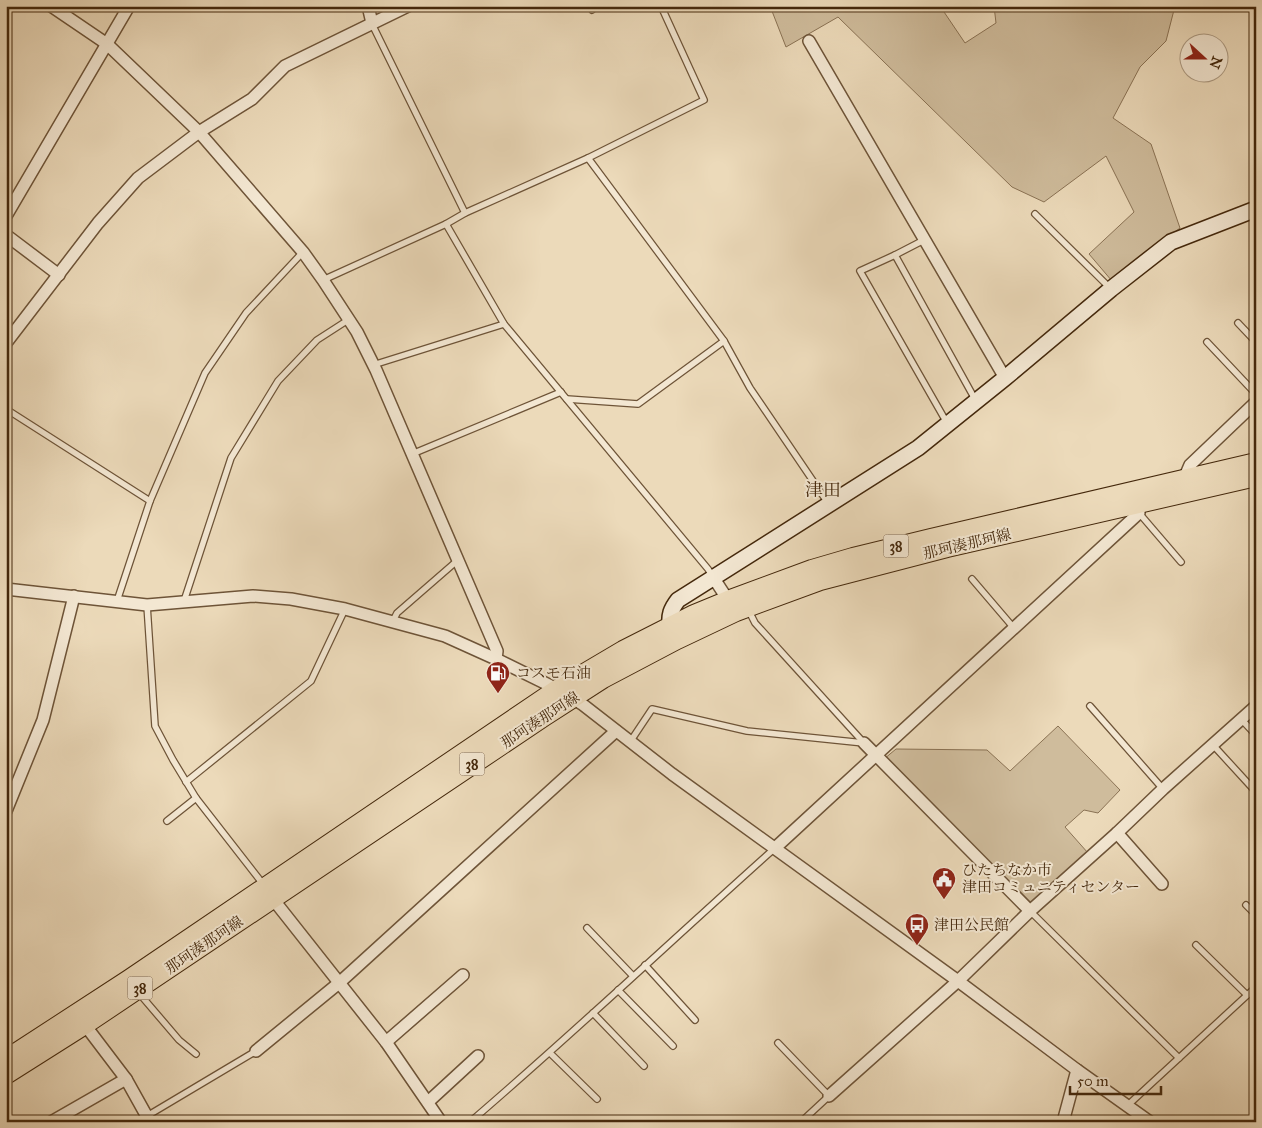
<svg xmlns="http://www.w3.org/2000/svg" width="1262" height="1128" font-family="'IM FELL Great Primer','Noto Serif JP',serif">
  <style>
    .green { fill: #cfbc9c; stroke: #8a7254 }
    .lines { fill: none; stroke-linecap: round; stroke-linejoin: round }
    .lane-casing { stroke: #6e5438; stroke-width: 8 }
    .street-casing { stroke: #6e5438; stroke-width: 14 }
    .secondary-casing { stroke: #44280c; stroke-width: 18 }
    .primary-casing { stroke: #44280c; stroke-width: 20 }
    .lane { stroke: #f3e7d2; stroke-width: 5.5 }
    .street { stroke: #f3e7d2; stroke-width: 11 }
    .secondary { stroke: #f3e7d2; stroke-width: 15 }
    .primary { stroke: #ecdaba; stroke-width: 18 }
    .labels { text-anchor: middle; dominant-baseline: central; stroke-width: 4; stroke-linejoin: round; paint-order: stroke }
    .shield { fill: #f3e7d2; stroke: #786147; stroke-width: 1 }
    .shield-label { font-size: 14px; font-weight: bold; fill: #44280c }
    .street-label { font-size: 15px; fill: #44280c; stroke: #f3e7d2 }
    .poi-label { font-size: 15px; fill: #44280c; stroke: #f3e7d2; text-anchor: start }
    .quarter-label { font-size: 18px; fill: #44280c; stroke: #f3e7d2 }
  </style>
  <rect width="100%" height="100%" fill="#ecdaba"/>
  <filter id="stains"><feTurbulence type="fractalNoise" baseFrequency=".004" numOctaves="4"/><feColorMatrix values="0 0 0 0 .2 0 0 0 0 .09 0 0 0 0 .02 0 0 0 .5 -.17"/></filter>
  <radialGradient id="worn" r=".72"><stop offset=".6" stop-color="#630" stop-opacity="0"/><stop offset="1" stop-color="#630" stop-opacity=".3"/></radialGradient>
  <g class="green">
    <polygon points="770,6 940,6 965,43 996,23 994,6 1175,6 1166,41 1140,67 1113,118 1151,144 1180,228 1112,281 1089,254 1134,212 1106,156 1044,202 1012,187 838,17 786,47"/>
    <polygon points="1058,726 1120,790 1098,813 1084,810 1065,827 1088,853 1034,907 884,759 896,749 987,750 1010,771"/>
  </g>
  <g class="lines">
    <g class="lane-casing">
      <g id="lane">
        <polyline points="590,6 592,10"/>
        <polyline points="372,24 465,213"/>
        <polyline points="588,158 724,341 750,388 828,503"/>
        <polyline points="1035,214 1110,288"/>
        <polyline points="446,224 504,324 708,569 713,577"/>
        <polyline points="895,255 924,240"/>
        <polyline points="323,280 446,224 465,213 588,158 704,100 661,6"/>
        <polyline points="1238,323 1256,342"/>
        <polyline points="1207,342 1256,394"/>
        <polyline points="373,365 504,324"/>
        <polyline points="567,399 638,404 724,341"/>
        <polyline points="6,409 150,501 117,601"/>
        <polyline points="947,423 860,271 895,255 976,401"/>
        <polyline points="412,454 561,392"/>
        <polyline points="150,501 205,373 246,313 303,252"/>
        <polyline points="1139,513 1181,562"/>
        <polyline points="972,579 1013,627"/>
        <polyline points="184,601 231,458 278,381 317,340 348,320"/>
        <polyline points="147,605 155,726 173,760 196,798 263,884"/>
        <polyline points="748,609 755,623 864,743"/>
        <polyline points="393,621 397,613 458,560"/>
        <polyline points="1090,706 1163,789"/>
        <polyline points="1242,720 1256,735"/>
        <polyline points="630,742 652,709 747,731 864,743"/>
        <polyline points="1213,745 1256,792"/>
        <polyline points="186,782 311,681 345,609"/>
        <polyline points="167,821 196,798"/>
        <polyline points="1246,905 1256,915"/>
        <polyline points="1030,911 1179,1058"/>
        <polyline points="587,928 633,976"/>
        <polyline points="1196,945 1247,995"/>
        <polyline points="645,965 695,1020"/>
        <polyline points="618,990 673,1046"/>
        <polyline points="138,992 179,1040 196,1054"/>
        <polyline points="593,1013 644,1066"/>
        <polyline points="778,1043 829,1096 801,1122"/>
        <polyline points="550,1053 597,1099"/>
        <polyline points="1128,1105 1256,987"/>
        <polyline points="147,1116 256,1051"/>
        <path d="M470,1122c104,-89 203,-183 305,-274"/>
      </g>
    </g>
    <g class="street-casing">
      <g id="street">
        <polyline points="51,6 107,44 199,132 303,252 323,280 357,332 376,370 497,651 496,659"/>
        <polyline points="368,6 372,23"/>
        <polyline points="1255,6 1256,8"/>
        <polyline points="809,41 1005,378"/>
        <polyline points="6,216 129,6"/>
        <polyline points="6,235 59,275"/>
        <polyline points="6,343 98,223 138,178 199,132 252,99 285,66 408,6"/>
        <polyline points="1184,479 1190,465 1256,402"/>
        <polyline points="713,577 728,600"/>
        <polyline points="6,589 147,605 253,596 291,599 345,609 445,636 496,659 557,689 582,704 672,774 958,981 1077,1070 1150,1122"/>
        <polyline points="864,743 1030,911"/>
        <polyline points="6,811 43,720 74,596"/>
        <polyline points="1117,833 1162,884"/>
        <polyline points="775,848 1139,513 1139,504"/>
        <polyline points="269,894 386,1042 441,1122"/>
        <polyline points="85,1025 126,1079 150,1122"/>
        <polyline points="386,1042 463,975"/>
        <polyline points="256,1051 339,983 616,731"/>
        <polyline points="829,1096 958,981 1030,911 1117,833 1163,789 1256,706"/>
        <polyline points="428,1102 478,1056"/>
        <polyline points="51,1122 126,1079"/>
        <polyline points="1063,1122 1077,1070"/>
      </g>
    </g>
    <g class="secondary-casing">
      <path id="secondary" d="M670,626c-1,-11 1,-17 8,-26l240,-152 87,-70 106,-89 60,-47 85,-33"/>
    </g>
    <g class="primary-casing">
      <g id="primary">
        <polyline points="6,1059 129,979 557,689 623,650 694,614 728,600 812,569 853,557 931,538 1256,462"/>
        <polyline points="6,1075 85,1025 544,717 603,679 677,640 736,612 820,581 947,548 1256,477"/>
      </g>
    </g>
    <use href="#lane" class="lane"/>
    <use href="#street" class="street"/>
    <use href="#secondary" class="secondary"/>
    <use href="#primary" class="primary"/>
  </g>
  <defs>
    <g id="fuel-pin" transform="scale(1.25)"><path d="M0 17L-7.5 6A9.5 9.5 0 1 1 7.5 6Z" fill="#8f2418" stroke="#f3e7d2"/><path d="M-5.5-6h7V0h2V4h1.3V-2.5L3-4.5l.8-.8L6-3V5H2.5V1h-1V6h-7ZM-4.2-4.7v3.2H.2V-4.7Z" fill="#fff"/></g>
    <g id="civic-pin" transform="scale(1.25)"><path d="M0 17L-7.5 6A9.5 9.5 0 1 1 7.5 6Z" fill="#8f2418" stroke="#f3e7d2"/><path d="M-.6-6.5H3V-4.5H.6V-3L4-1V1h2V6H-6V1h2V-1L-.6-3ZM-1.2 2.5V6h2.4V2.5Z" fill="#fff"/></g>
    <g id="bus-pin" transform="scale(1.25)"><path d="M0 17L-7.5 6A9.5 9.5 0 1 1 7.5 6Z" fill="#8f2418" stroke="#f3e7d2"/><path d="M-5-6H5V4H4V6H2V4H-2V6H-4V4H-5ZM-3.5-4V0h7V-4ZM-3.5 1.2v1.5H-2V1.2ZM2 1.2v1.5H3.5V1.2Z" fill="#fff"/></g>
  </defs>
  <g fill-rule="evenodd">
    <use href="#fuel-pin" x="498" y="673"/>
    <use href="#civic-pin" x="944" y="879"/>
    <use href="#bus-pin" x="917" y="925"/>
  </g>
  <g class="labels">
    <g class="shield">
      <rect x="883.5" y="534.5" width="25" height="23" rx="4"/>
      <rect x="459.5" y="752.5" width="25" height="23" rx="4"/>
      <rect x="127.5" y="976.5" width="25" height="23" rx="4"/>
    </g>
    <g class="shield-label">
      <text x="896" y="546">38</text>
      <text x="472" y="764">38</text>
      <text x="140" y="988">38</text>
    </g>
    <g class="street-label">
      <text transform="translate(967 544) rotate(-13)">那珂湊那珂線</text>
      <text transform="translate(540 720) rotate(-33)">那珂湊那珂線</text>
      <text transform="translate(204 945) rotate(-34)">那珂湊那珂線</text>
    </g>
    <g class="poi-label">
      <text x="516" y="673">コスモ石油</text>
      <text x="962" y="870">ひたちなか市<tspan x="962" dy="17">津田コミュニティセンター</tspan></text>
      <text x="934" y="925">津田公民館</text>
    </g>
    <g class="quarter-label">
      <text x="823" y="490">津田</text>
    </g>
  </g>
  <rect width="1262" height="1128" fill="none" stroke="#ecdaba" stroke-width="25"/>
  <rect x="8" y="8" width="1247" height="1113" fill="none" stroke="#44280c" stroke-width="2.5"/>
  <rect x="12" y="12" width="1237" height="1103" fill="none" stroke="#44280c"/>
  <g transform="translate(1204 58) rotate(111)"><circle r="24" fill="#f3e7d2" stroke="#ad9b83"/>
  <path d="M0-4L9 19L0 12L-9 19Z" fill="#8f2418"/>
  <text y="-8" font-size="14" font-weight="bold" text-anchor="middle" fill="#44280c">N</text>
  </g>
  <path d="M1070 1086v8h91v-8" fill="none" stroke="#44280c" stroke-width="2.5"/>
  <text x="1077" y="1086" font-size="15" fill="#44280c" stroke="#f3e7d2" stroke-width="4" paint-order="stroke">50 m</text>
  <rect width="100%" height="100%" filter="url(#stains)"/>
  <rect width="100%" height="100%" fill="url(#worn)"/>
</svg>
